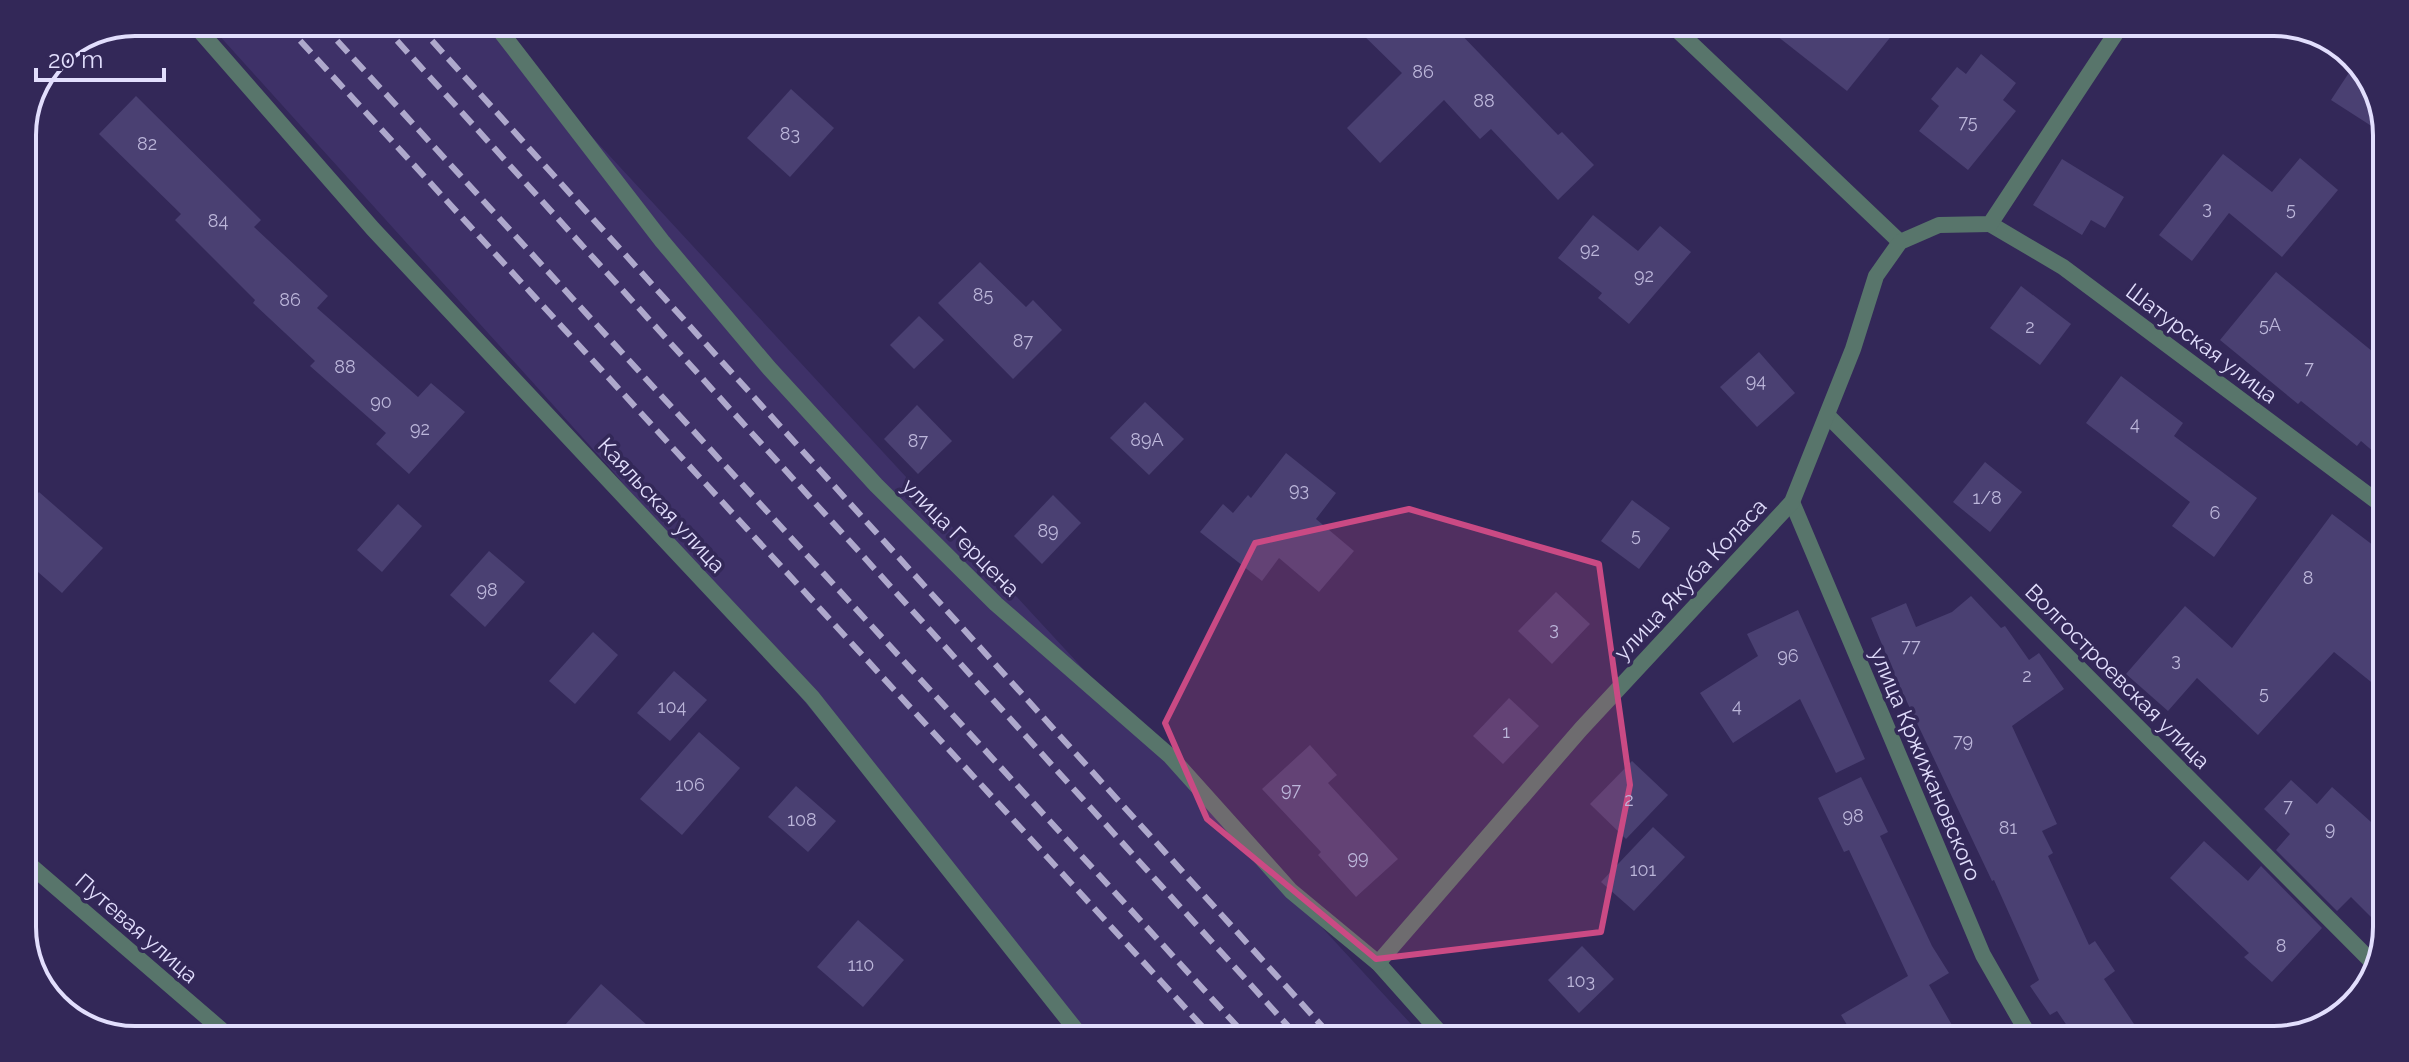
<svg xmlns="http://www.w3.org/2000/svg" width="2409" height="1062" font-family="Raleway,sans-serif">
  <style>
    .built { fill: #3e3168 }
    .building { fill: #4a4072 }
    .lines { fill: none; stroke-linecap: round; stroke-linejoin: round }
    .minor { stroke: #58756b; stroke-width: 16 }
    .rail { stroke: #aea8cc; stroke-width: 6; stroke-dasharray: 16 8; stroke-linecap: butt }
    .marked { fill: #ca4a84; fill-opacity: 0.2; stroke: #ca4a84; stroke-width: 6; stroke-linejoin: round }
    .labels { text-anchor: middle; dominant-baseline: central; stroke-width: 7; stroke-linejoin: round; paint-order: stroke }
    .number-label { font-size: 18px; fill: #bcb6da }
    .street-label { font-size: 22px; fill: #e2defd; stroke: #332858 }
    .rim { fill: none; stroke: #e2defd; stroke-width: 4 }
  </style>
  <rect width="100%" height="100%" fill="#332858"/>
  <polygon class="built" points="207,22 487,23 1423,1037 1082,1035 610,468"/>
  <g class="building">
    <polygon points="1355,27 1454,27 1558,135 1562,132 1594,165 1558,200 1491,129 1480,139 1444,100 1380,163 1347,128 1402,73"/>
    <polygon points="1768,29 1897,29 1847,91"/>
    <polygon points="1981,54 2016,83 2003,100 2016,111 1968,170 1919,131 1939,106 1931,99 1957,67 1966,74"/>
    <polygon points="2356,62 2368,72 2387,128 2387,136 2331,100"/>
    <polygon points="791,89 834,128 790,177 747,138"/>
    <polygon points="136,96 261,220 254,227 328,296 317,308 418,397 431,383 465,412 409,474 376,444 386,433 310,366 315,361 253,303 255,300 175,220 181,214 99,134"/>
    <polygon points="2223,154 2272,192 2300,158 2338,190 2282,257 2229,213 2192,261 2159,235"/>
    <polygon points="2062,159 2124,197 2105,228 2091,220 2082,235 2033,205"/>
    <polygon points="1593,215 1638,251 1660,226 1691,252 1629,324 1598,298 1602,293 1558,258"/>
    <polygon points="980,262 1026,307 1033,300 1062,330 1013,379 938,303"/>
    <polygon points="2276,272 2384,361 2383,460 2361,441 2357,446 2301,401 2298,404 2220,340"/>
    <polygon points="2021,286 2071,324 2040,365 1990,328"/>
    <polygon points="919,316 944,340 914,369 890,345"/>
    <polygon points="1759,352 1795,393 1757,427 1720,387"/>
    <polygon points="2121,376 2183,423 2174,436 2257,498 2214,557 2172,526 2190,502 2086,423"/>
    <polygon points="1145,402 1184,439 1149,475 1110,438"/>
    <polygon points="917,405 952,441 918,474 884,439"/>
    <polygon points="1286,453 1336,493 1316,519 1354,551 1319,592 1279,558 1262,581 1200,532 1223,504 1233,513 1248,495 1251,498"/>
    <polygon points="1985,462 2022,492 1990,532 1953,502"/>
    <polygon points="39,492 103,548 62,593 22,558 22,512"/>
    <polygon points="1053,495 1081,523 1042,564 1014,536"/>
    <polygon points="1632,500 1670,528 1639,569 1601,541"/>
    <polygon points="398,504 422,526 382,572 357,550"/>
    <polygon points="2332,514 2382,552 2381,690 2334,652 2258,735 2197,678 2168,711 2126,674 2185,606 2232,648"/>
    <polygon points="489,551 525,582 485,627 450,595"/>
    <polygon points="1556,592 1590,624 1552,664 1518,631"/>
    <polygon points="1971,596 2001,628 2005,626 2029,660 2039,653 2064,689 2012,726 2057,824 2042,831 2053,853 2048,856 2089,945 2095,941 2115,971 2104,979 2144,1039 2076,1039 2057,1011 2050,1015 2030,986 2039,980 1994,880 1992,881 1898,683 1871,618 1906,603 1916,627 1952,612"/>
    <polygon points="1798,610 1865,759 1836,773 1800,699 1733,743 1700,693 1758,656 1747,634"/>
    <polygon points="593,632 618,655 575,704 549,681"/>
    <polygon points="674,671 707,700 670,741 637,713"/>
    <polygon points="1509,698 1539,726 1503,764 1473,736"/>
    <polygon points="699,732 740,768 682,835 640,799"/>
    <polygon points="1310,745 1337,775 1328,783 1398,859 1356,897 1318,855 1321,852 1262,789"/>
    <polygon points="1632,761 1668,795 1626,839 1590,804"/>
    <polygon points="1861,777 1888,832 1880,836 1932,946 1949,973 1929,985 1960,1039 1855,1038 1841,1015 1908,976 1849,850 1844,852 1818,798"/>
    <polygon points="2291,780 2317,804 2332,787 2380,830 2379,925 2351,897 2337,911 2276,850 2290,834 2264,809"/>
    <polygon points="796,786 836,821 808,852 768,817"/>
    <polygon points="1653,827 1685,857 1634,911 1601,882"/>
    <polygon points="2204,841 2248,881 2261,866 2322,928 2272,982 2244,957 2249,953 2170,878"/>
    <polygon points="858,920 904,960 863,1007 817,967"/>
    <polygon points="1582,946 1614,979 1579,1013 1548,980"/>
    <polygon points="601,984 657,1034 558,1033"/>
  </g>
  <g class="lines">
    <g class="minor">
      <polyline points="192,22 373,229 812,697 1080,1035"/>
      <polyline points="494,23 662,241 769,368 876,485 996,604 1170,756 1291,891 1378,963 1444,1037"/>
      <polyline points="1675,28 1900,242"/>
      <polyline points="1990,224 2063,267 2383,506"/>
      <polyline points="1827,415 2378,968"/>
      <polyline points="1792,502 1983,955 2031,1039"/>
      <polyline points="22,858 224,1032"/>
      <polyline points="1378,963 1581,729 1792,502 1853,349 1876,276 1900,242 1939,225 1990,224 2118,30"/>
    </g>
    <g class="rail">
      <polyline points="284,23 1211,1036"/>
      <polyline points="321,23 1246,1036"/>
      <polyline points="381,23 1297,1036"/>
      <polyline points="416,23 1331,1036"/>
    </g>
  </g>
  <path class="marked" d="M1409,509l190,55 31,221 -29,147 -225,27 -169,-140 -42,-96 90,-180z"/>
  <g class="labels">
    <g class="number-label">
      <text x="1423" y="71">86</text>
      <text x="1484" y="100">88</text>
      <text x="1968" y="121">75</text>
      <text x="790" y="133">83</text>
      <text x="147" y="143">82</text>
      <text x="2207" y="207">3</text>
      <text x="2291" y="208">5</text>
      <text x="218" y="220">84</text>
      <text x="1590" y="249">92</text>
      <text x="1644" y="275">92</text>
      <text x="983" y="294">85</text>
      <text x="290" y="299">86</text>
      <text x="2270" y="324">5А</text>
      <text x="2030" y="326">2</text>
      <text x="1023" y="340">87</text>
      <text x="345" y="366">88</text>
      <text x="2309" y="367">7</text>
      <text x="1756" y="380">94</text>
      <text x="381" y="401">90</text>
      <text x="2135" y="423">4</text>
      <text x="420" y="428">92</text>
      <text x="1147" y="439">89А</text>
      <text x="918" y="440">87</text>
      <text x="1299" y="489">93</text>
      <text x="1987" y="497">1/8</text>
      <text x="2215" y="512">6</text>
      <text x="1048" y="530">89</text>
      <text x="1636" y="534">5</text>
      <text x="2308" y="577">8</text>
      <text x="487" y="589">98</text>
      <text x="1554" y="628">3</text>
      <text x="1911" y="645">77</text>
      <text x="1788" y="655">96</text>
      <text x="2176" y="659">3</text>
      <text x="2027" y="675">2</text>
      <text x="2264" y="692">5</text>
      <text x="1737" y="705">4</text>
      <text x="672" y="706">104</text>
      <text x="1506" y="731">1</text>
      <text x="1963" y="740">79</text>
      <text x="690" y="784">106</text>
      <text x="1291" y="789">97</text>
      <text x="1629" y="799">2</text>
      <text x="2288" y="805">7</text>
      <text x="1853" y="815">98</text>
      <text x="802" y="819">108</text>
      <text x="2008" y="827">81</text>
      <text x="2330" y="828">9</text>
      <text x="1358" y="857">99</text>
      <text x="1643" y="869">101</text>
      <text x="2281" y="945">8</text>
      <text x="861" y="964">110</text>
      <text x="1581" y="980">103</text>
    </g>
    <g class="street-label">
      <text transform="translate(2202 343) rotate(37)">Шатурская улица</text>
      <text transform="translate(662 505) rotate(47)">Каяльская улица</text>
      <text transform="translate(961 537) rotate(45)">улица Герцена</text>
      <text transform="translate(1690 579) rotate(-47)">улица Якуба Коласа</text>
      <text transform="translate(2118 676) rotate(45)">Волгостроевская улица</text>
      <text transform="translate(1926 764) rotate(67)">улица Кржижановского</text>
      <text transform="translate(137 928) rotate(41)">Путевая улица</text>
    </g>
  </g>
  <path d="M0 0H2409V1062H0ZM135 36H2274A99 99 0 0 1 2373 135V927A99 99 0 0 1 2274 1026H135A99 99 0 0 1 36 927V135A99 99 0 0 1 135 36Z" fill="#332858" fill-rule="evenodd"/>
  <path class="rim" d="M135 36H2274A99 99 0 0 1 2373 135V927A99 99 0 0 1 2274 1026H135A99 99 0 0 1 36 927V135A99 99 0 0 1 135 36Z"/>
  <path d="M36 68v12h128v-12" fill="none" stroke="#e2defd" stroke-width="4"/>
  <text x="48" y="68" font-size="24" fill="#e2defd" stroke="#332858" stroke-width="6" paint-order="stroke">20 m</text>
</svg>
